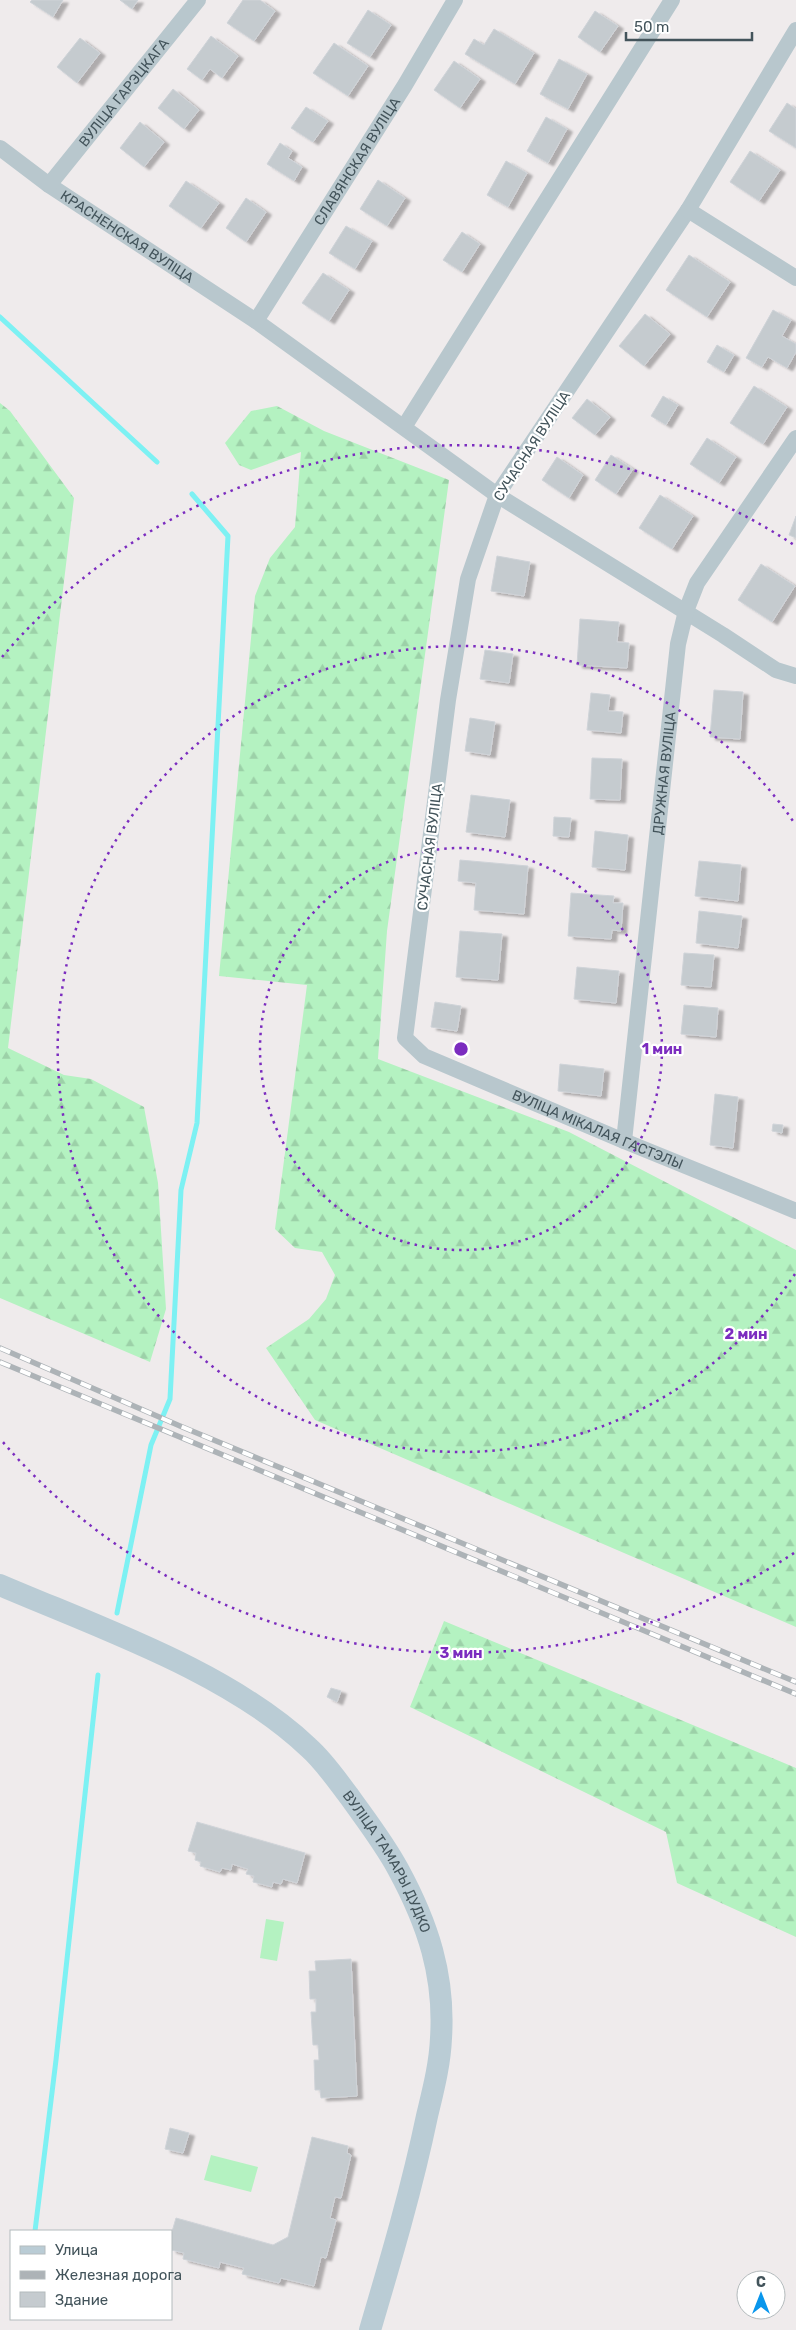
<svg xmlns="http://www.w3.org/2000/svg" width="796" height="2330" font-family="Rubik,sans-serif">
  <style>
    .forest { fill: url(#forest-firs) }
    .park { fill: #b4f2c1 }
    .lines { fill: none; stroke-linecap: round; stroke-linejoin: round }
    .stream { stroke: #7df1f3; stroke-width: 5 }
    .building { fill: #c5cbcf; stroke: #cfd3d8; filter: url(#shadow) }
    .street { stroke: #b8c7cd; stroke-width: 16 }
    .secondary { stroke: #baccd5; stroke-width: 22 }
    .rail-casing { stroke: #adb3b7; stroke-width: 5.5 }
    .rail { stroke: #fff; stroke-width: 4; stroke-dasharray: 11; stroke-linecap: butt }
    .ring { fill: none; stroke: #7b2cbf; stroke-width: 2.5; stroke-dasharray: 2.5 5 }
    .labels { text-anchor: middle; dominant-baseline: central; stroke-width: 4.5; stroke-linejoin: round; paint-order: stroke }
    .street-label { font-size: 14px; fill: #43545b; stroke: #fff }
    .centre { fill: #7b2cbf; stroke: #fff; stroke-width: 2.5 }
    .ring-label { font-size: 15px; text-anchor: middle; font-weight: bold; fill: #7b2cbf; stroke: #fff; stroke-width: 4.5; stroke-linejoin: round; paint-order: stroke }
  </style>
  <defs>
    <pattern id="forest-firs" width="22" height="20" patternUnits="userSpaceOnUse" patternTransform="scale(1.25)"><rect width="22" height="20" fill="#b4f2c1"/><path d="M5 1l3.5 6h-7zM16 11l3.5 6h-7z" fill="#9cd1a8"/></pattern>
    <filter id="shadow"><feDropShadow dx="5.5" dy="3" stdDeviation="1" flood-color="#0004"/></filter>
  </defs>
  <rect width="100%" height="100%" fill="#efebec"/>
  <g class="forest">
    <polygon points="0,403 10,411 74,498 8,1048 64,1075 91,1079 144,1107 158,1183 166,1309 150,1362 0,1298"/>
    <polygon points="277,406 324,431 449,480 387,931 378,1059 569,1132 796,1250 796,1627 315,1420 266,1348 309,1319 326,1299 335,1275 322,1252 295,1248 275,1229 307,985 219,976 255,596 270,558 295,527 301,452 251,470 239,465 225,443 251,411"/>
    <polygon points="444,1621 796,1768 796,1937 677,1883 666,1832 410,1707"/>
  </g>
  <g class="park">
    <polygon points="266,1919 284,1922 277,1961 260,1958"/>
    <polygon points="211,2155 258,2167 251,2192 204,2180"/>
  </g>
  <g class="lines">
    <g class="stream">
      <polyline points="0,317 157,462"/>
      <polyline points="117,1613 151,1445 170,1399 181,1190 197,1123 228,536 192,494"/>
      <polyline points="35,2231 56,2060 98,1675"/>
    </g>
  </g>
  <g class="building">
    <polygon points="32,0 63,0 53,17 30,2"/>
    <polygon points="120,0 138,0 132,9"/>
    <polygon points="243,0 260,0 275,11 254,41 227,23"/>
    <polygon points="368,10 391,25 370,57 347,43"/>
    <polygon points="595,11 618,26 600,52 578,37"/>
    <polygon points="494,29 534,53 515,84 465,54 474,39 484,45"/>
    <polygon points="211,36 238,56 222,78 210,69 202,80 187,69"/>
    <polygon points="80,38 100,53 77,83 57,67"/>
    <polygon points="334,43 368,66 348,96 313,73"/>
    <polygon points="559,59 587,74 568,109 540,94"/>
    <polygon points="454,61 480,79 460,108 434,90"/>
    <polygon points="173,89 199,110 184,129 158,108"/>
    <polygon points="787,103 796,109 796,148 769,131"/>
    <polygon points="306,107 328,121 313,142 291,128"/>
    <polygon points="546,117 567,129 548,163 527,151"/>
    <polygon points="140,122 164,142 144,167 120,148"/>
    <polygon points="280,143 292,151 288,158 302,167 294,181 267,164"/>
    <polygon points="750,151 780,170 759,201 730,182"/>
    <polygon points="506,161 527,173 508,207 487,195"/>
    <polygon points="378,180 405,198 387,226 360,209"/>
    <polygon points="186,181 219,203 201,228 169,206"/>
    <polygon points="246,198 266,212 246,242 226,228"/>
    <polygon points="346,226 372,241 355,269 329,253"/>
    <polygon points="462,232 480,244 462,272 443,260"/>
    <polygon points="689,255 730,282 707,317 666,290"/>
    <polygon points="323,273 349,290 329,321 302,303"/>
    <polygon points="773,310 791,320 782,336 796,344 796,352 787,368 768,357 762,367 746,358"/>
    <polygon points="645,314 670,334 644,366 619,346"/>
    <polygon points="717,345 734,355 724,372 707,362"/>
    <polygon points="754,386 787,407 763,444 730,423"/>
    <polygon points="663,396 678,405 666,425 651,416"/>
    <polygon points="587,399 610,417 595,435 572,418"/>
    <polygon points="707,438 736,457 719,483 690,464"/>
    <polygon points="611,455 633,469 616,494 595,480"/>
    <polygon points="557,457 583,475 569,498 542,480"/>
    <polygon points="660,495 693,516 672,549 639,528"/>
    <polygon points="796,516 796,538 789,535"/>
    <polygon points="497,556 530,562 524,596 491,591"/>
    <polygon points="761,564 795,586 772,622 738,600"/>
    <polygon points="580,619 619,622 617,642 629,643 627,668 577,665"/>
    <polygon points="485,650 513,654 509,683 480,679"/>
    <polygon points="714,690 743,692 740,739 710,737"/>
    <polygon points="591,693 610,695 608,711 623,712 621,733 587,730"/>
    <polygon points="470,718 495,722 490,755 465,751"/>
    <polygon points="592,758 622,759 620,800 590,799"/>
    <polygon points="471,795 510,800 505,837 466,832"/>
    <polygon points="554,817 571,818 569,837 553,836"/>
    <polygon points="595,831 628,835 625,870 592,867"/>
    <polygon points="460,860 528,866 524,914 474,910 476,883 458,881"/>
    <polygon points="699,861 741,865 738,901 695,896"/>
    <polygon points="571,893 614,896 613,903 623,903 621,931 612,930 611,939 568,936"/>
    <polygon points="699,911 742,916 738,948 696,943"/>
    <polygon points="460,931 502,934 498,980 456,977"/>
    <polygon points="684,953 714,955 711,987 681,985"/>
    <polygon points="577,967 619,971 616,1003 574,999"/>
    <polygon points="435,1002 461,1006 457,1031 431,1027"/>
    <polygon points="684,1005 718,1008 716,1037 681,1034"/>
    <polygon points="560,1064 604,1069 601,1096 558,1091"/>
    <polygon points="715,1094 738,1097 733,1148 710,1145"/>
    <polygon points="773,1124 783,1125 782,1133 772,1131"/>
    <polygon points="331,1688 341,1691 337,1702 327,1697"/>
    <polygon points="197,1822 305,1853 297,1883 283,1879 281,1884 273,1882 272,1887 253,1882 254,1876 246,1874 248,1869 232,1864 231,1870 222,1868 220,1872 200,1866 201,1862 195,1860 196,1853 188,1851"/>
    <polygon points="351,1959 357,2096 321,2098 320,2090 315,2090 314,2060 319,2060 318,2045 313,2045 311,2012 316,2012 316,1999 310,1999 309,1971 316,1971 315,1961"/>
    <polygon points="170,2128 189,2133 183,2153 165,2149"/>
    <polygon points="312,2137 348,2146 347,2153 351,2155 341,2198 335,2197 330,2218 336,2220 326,2258 321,2257 314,2286 281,2278 279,2283 242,2274 244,2268 220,2262 219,2268 183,2259 184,2253 171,2250 171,2235 176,2218 273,2245 288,2237"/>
  </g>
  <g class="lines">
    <g class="street">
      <path id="s1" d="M796,30l-108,180 -191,285 -29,84 -20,121 -43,338 19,18 200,85 172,70"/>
      <path id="s2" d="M0,148l49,37 207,136 241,174 226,140 53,35 20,6"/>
      <path id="s3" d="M49,185l149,-185"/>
      <polyline points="688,210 796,278"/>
      <path id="s4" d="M256,321l149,-236 50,-85"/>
      <polyline points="404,427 672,0"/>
      <path id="s5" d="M624,1141l54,-497 8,-33 11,-28 99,-145"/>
    </g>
    <path class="secondary" id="s6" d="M0,1585c100,43 229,87 308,162 16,14 28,32 41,49 17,24 35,47 49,73 30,55 47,107 43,169 -1,26 -8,53 -14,78 -15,72 -36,143 -57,214"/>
    <g class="rail-casing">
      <g id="rail">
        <polyline points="0,1348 180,1426 796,1682"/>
        <polyline points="0,1362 796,1694"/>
      </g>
    </g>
    <use href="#rail" class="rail"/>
  </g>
  <g class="ring">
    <circle cx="461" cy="1049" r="201"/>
    <path d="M795 1274A403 403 0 1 1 795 824"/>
    <path d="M794 1553A604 604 0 0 1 2 1441M2 657A604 604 0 0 1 794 545"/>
  </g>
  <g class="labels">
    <g class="street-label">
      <text stroke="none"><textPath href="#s3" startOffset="119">ВУЛІЦА ГАРЭЦКАГА</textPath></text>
      <text stroke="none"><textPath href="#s4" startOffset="189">СЛАВЯНСКАЯ ВУЛІЦА</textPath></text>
      <text stroke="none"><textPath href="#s2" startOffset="155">КРАСНЕНСКАЯ ВУЛІЦА</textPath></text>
      <text transform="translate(532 446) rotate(-57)">СУЧАСНАЯ ВУЛІЦА</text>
      <text stroke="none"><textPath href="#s5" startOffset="370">ДРУЖНАЯ ВУЛІЦА</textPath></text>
      <text transform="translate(430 847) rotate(-83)">СУЧАСНАЯ ВУЛІЦА</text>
      <text stroke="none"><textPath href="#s1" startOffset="1320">ВУЛІЦА МІКАЛАЯ ГАСТЭЛЫ</textPath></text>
      <text stroke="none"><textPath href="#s6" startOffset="490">ВУЛІЦА ТАМАРЫ ДУДКО</textPath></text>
    </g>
  </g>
  <circle cx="461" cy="1049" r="8" class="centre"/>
  <g class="ring-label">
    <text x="662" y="1054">1 мин</text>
    <text x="746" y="1339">2 мин</text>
    <text x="461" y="1658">3 мин</text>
  </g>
  <rect x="10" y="2230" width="162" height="90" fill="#ffffff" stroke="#b4bbbd"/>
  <rect x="20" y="2246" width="25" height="8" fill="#baccd5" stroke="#b4bbbd"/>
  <text x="55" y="2255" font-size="15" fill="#43545b">Улица</text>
  <rect x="20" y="2271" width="25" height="8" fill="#adb3b7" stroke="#b4bbbd"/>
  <text x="55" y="2280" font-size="15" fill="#43545b">Железная дорога</text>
  <rect x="20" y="2292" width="25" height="15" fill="#c5cbcf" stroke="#b4bbbd"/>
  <text x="55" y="2305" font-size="15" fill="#43545b">Здание</text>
  <g transform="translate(761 2295)"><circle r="24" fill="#ffffff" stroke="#b4bbbd"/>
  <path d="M0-4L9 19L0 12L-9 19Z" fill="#0996ec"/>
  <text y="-8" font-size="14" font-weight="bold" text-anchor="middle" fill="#43545b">С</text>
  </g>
  <path d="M626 32v8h126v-8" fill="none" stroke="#43545b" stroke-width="2.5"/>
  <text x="634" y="32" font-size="15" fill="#43545b" stroke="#ffffff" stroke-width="4" paint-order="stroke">50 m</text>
</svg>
